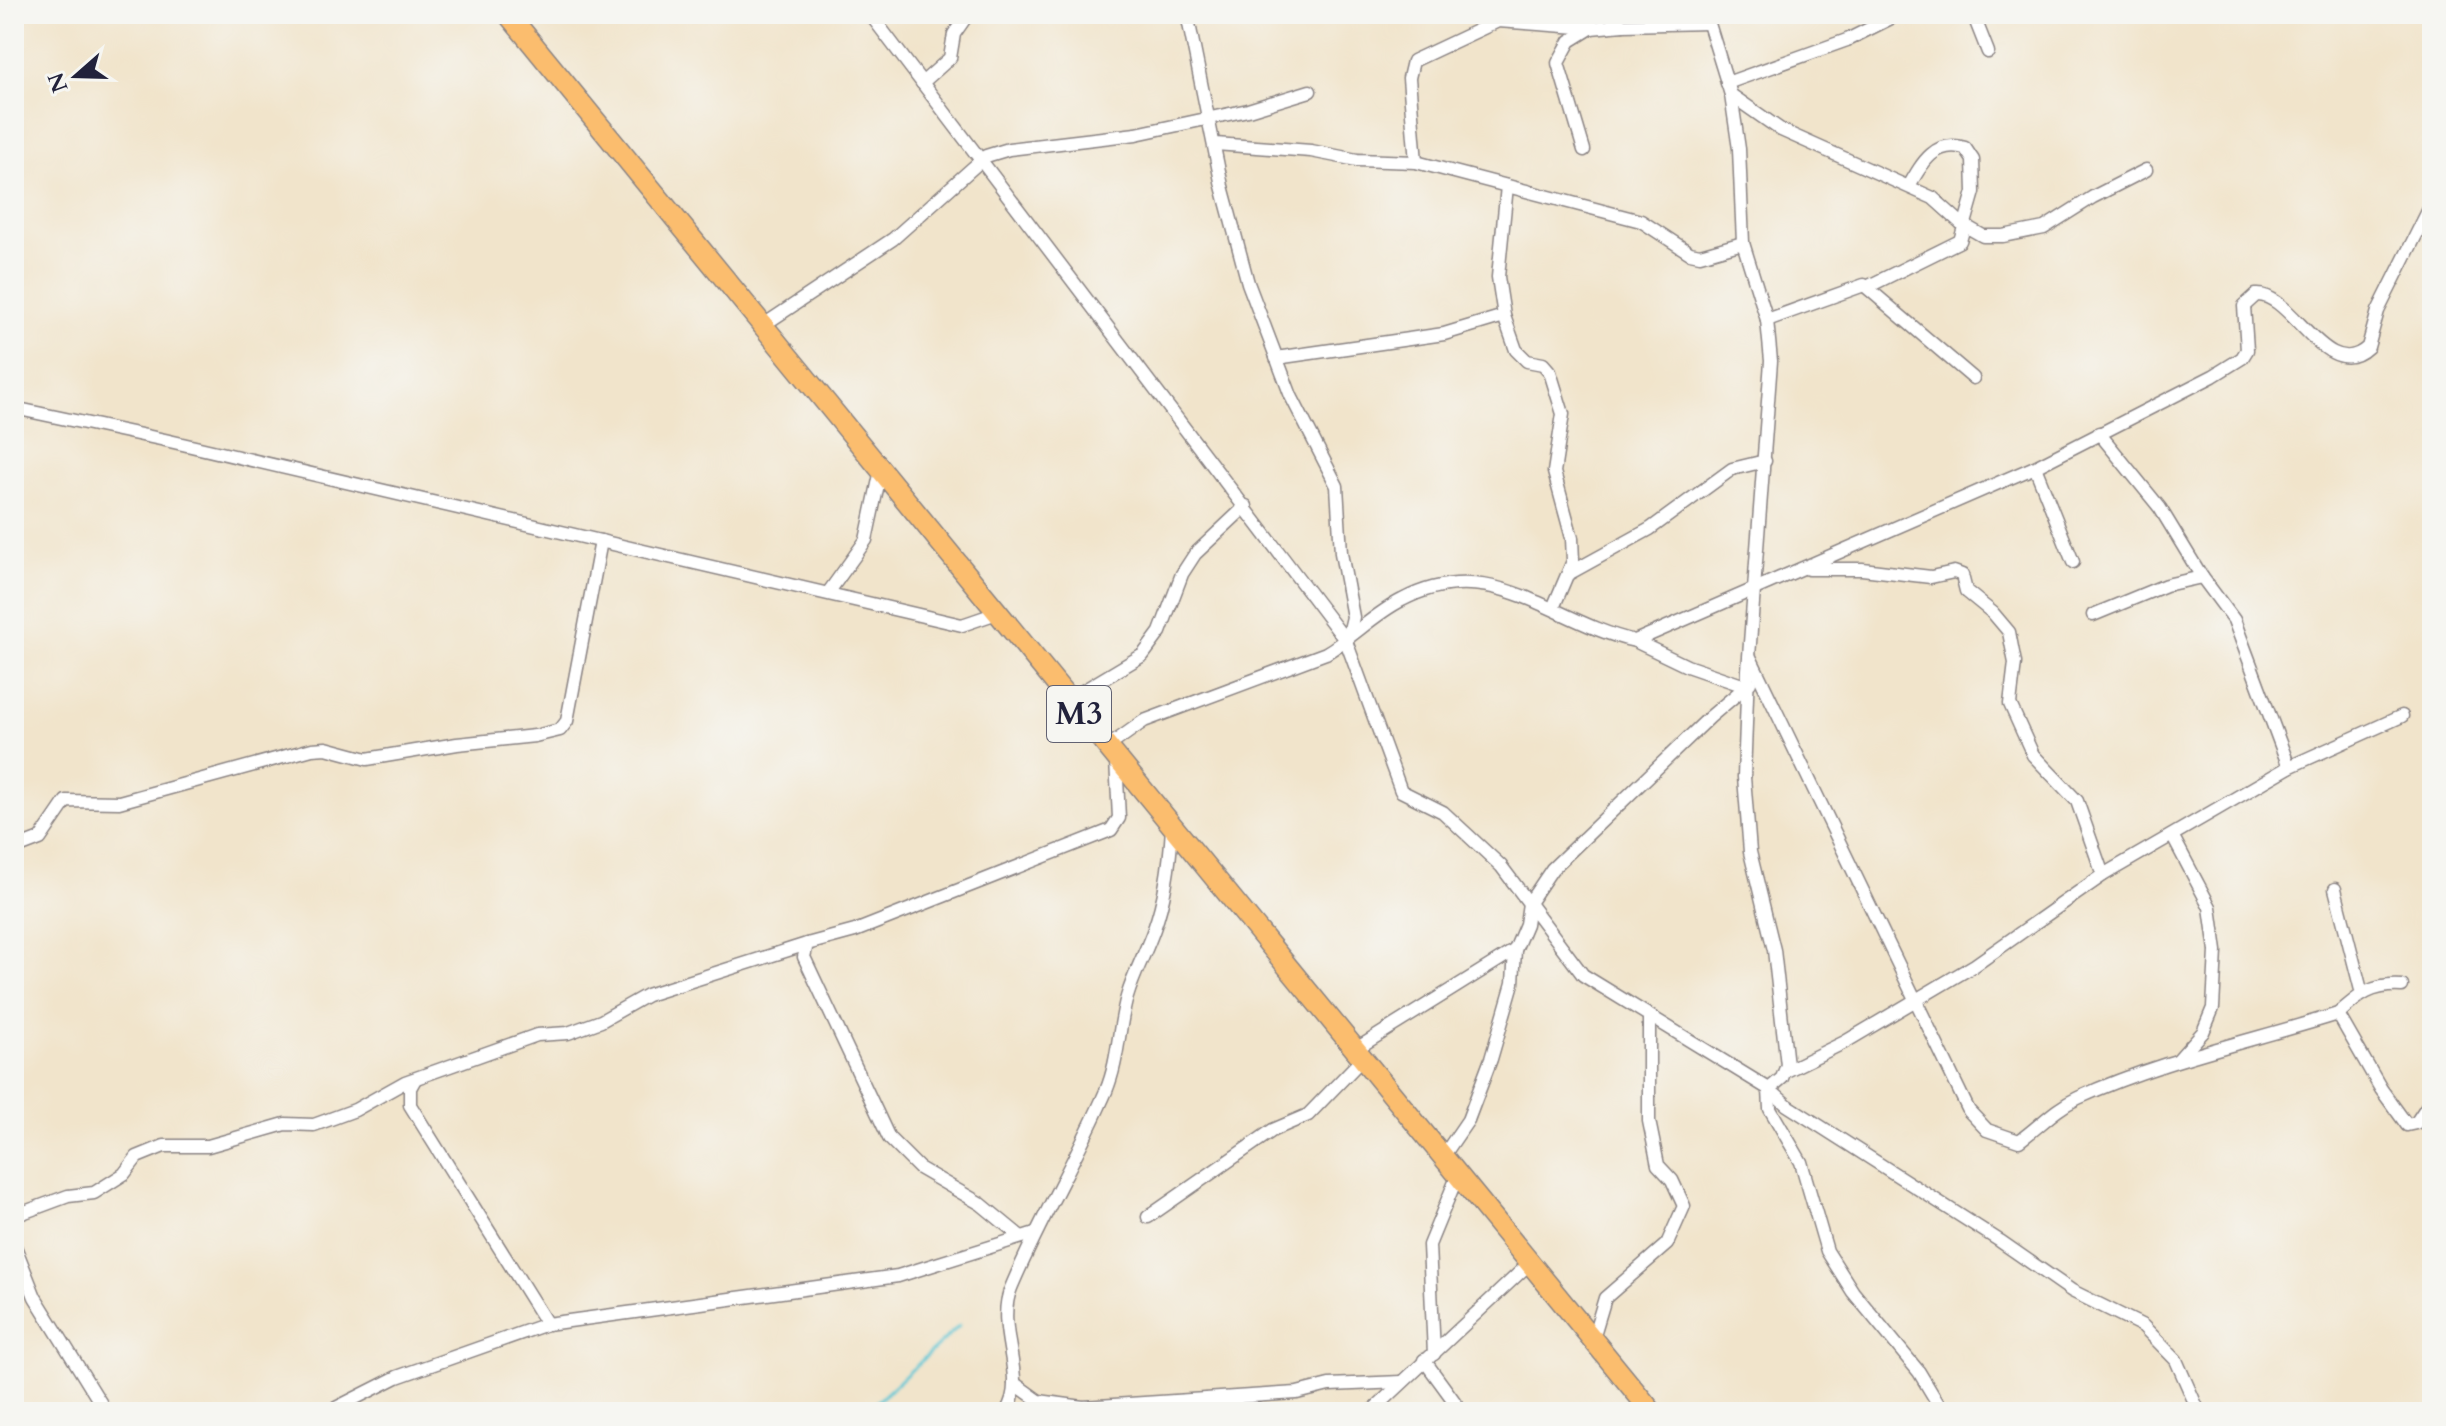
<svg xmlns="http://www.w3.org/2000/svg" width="2446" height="1426" font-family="Cardo,serif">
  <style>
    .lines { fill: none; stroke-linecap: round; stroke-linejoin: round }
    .stream { stroke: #5cc7d6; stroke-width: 3 }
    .minor-casing { stroke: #8a8383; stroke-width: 15 }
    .primary-casing { stroke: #8a8383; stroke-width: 23 }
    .minor { stroke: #fff; stroke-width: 12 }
    .primary { stroke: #fbbd6e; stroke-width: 20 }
    .labels { text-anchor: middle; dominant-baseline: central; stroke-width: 8; stroke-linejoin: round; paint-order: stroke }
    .shield { fill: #f6f6f2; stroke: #626272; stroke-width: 2 }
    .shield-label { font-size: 32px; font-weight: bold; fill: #22223b }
  </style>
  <rect width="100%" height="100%" fill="#f6f6f2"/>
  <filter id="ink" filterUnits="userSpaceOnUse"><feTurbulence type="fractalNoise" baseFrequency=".0125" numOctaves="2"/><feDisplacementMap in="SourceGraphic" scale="16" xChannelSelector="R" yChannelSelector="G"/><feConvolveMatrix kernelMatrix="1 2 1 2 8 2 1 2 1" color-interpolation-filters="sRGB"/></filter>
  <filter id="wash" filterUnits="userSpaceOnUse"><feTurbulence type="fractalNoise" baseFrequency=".006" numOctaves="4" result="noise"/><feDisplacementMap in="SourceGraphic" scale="32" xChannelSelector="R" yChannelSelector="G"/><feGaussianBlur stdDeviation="1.8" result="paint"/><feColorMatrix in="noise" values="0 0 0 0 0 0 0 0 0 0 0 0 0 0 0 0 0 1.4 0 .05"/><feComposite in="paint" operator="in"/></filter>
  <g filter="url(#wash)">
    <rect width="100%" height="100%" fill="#f1e4cb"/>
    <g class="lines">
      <polyline class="stream" points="866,1412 959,1326"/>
    </g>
  </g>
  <g filter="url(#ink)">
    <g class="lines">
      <g class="minor-casing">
        <g id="minor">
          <polyline points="870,14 1346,641 1401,791 1443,812 1501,866 1583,975 1769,1089 1787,1105 2000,1241 2072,1291 2143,1326 2176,1360 2199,1412"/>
          <polyline points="1187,14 1222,186 1248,283 1291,396 1337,486 1341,553 1353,617 1348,638"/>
          <polyline points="1609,14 1623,25 1708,23"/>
          <polyline points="1706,14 1731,95 1739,149 1743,243 1767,320 1771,361 1748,670 1744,777 1750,852 1774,950 1787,1065 1782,1078 1769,1089 1770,1109 1801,1162 1827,1251 1853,1292 1919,1372 1943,1412"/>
          <polyline points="1973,14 1988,52"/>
          <polyline points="922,83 950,58 954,34 968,14"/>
          <polyline points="1727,83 1847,40 1899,14"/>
          <polyline points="1731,95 1781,130 1933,198 1962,224 1983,236 2003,236 2044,228 2093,197 2146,170"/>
          <polyline points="1215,144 1311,151 1357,160 1416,162 1641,221 1690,253 1700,255 1743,243"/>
          <polyline points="1584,150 1558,63 1570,41 1591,28"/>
          <polyline points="1416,162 1409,78 1413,61 1498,21 1591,28 1623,25"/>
          <polyline points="1507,186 1498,277 1504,316 1516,350 1527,361 1543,364 1550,372 1563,414 1554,472 1572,538 1573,561 1553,608"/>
          <path d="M1867,287l93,-46 14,-49 -1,-32 -8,-12c-30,-9 -43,15 -56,38"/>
          <polyline points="1767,320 1864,285 1973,378"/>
          <polyline points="762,326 893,239 986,156 1009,149 1136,134 1248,110 1310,91"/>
          <polyline points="1276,358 1444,334 1504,316"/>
          <polyline points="14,408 165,440 962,625 997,613"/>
          <polyline points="2099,433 2160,508 2202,577 2234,620 2289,767"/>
          <polyline points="2035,467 2073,562"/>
          <polyline points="1808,569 1862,569 1931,577 1954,572 1962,575 1966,591 1993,613 2009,632 2015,663 2010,704 2033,755 2077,801 2103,875"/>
          <polyline points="1570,573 1650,529 1732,469 1765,461"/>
          <polyline points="828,593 866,540 881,470"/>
          <polyline points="2093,615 2166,585 2202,577"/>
          <polyline points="1635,641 1687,666 1745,686"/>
          <path d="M1750,657l219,454 18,19 32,11c20,-14 35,-32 59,-43 82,-38 174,-57 260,-84 21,-19 34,-30 64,-28"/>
          <polyline points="1068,700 1143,655 1160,632 1182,574 1195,554 1246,506"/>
          <path d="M1106,748l38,-27 182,-68c27,-16 48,-39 76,-53 90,-48 151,23 233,41l400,-174 178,-91 29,-18 5,-8 -3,-44 12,-11c35,-4 71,91 112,52l10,-36 54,-108"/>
          <polyline points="2173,837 2210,907 2216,951 2213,1008 2203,1032 2178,1060"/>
          <polyline points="14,849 40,839 66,801 119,802 312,749 326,748 367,759 457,744 535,736 560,730 567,721 601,541"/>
          <polyline points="2335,889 2362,994"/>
          <polyline points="2338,1014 2381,1089 2407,1125 2416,1123 2432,1099"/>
          <polyline points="1356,1049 1515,950"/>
          <polyline points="1786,1071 1845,1042 1975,965 2103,875 2217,809 2289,767 2402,716"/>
          <polyline points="415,1079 410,1088 410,1105 547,1324"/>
          <polyline points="1444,1155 1468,1120 1491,1059 1513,983 1515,950 1526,924 1529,903 1552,869 1710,717 1750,683"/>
          <polyline points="14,1216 68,1196 94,1193 124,1174 137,1157 164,1146 208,1146 285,1124 314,1125 355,1110 405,1082 537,1035 568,1033 601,1021 647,995 807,944"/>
          <polyline points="1148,1217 1273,1130 1308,1115 1364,1057"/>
          <polyline points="1021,1237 981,1204 919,1168 889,1138 804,957 807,944 855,931 1111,830 1119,818 1116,760"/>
          <polyline points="14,1244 35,1297 106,1412"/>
          <polyline points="1593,1338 1605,1298 1667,1244 1684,1206 1672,1180 1658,1165 1649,1121 1649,1017"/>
          <polyline points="1434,1354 1429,1245 1459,1172"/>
          <polyline points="1424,1360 1462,1412"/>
          <polyline points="1014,1383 1039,1401 1083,1407 1297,1393 1329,1385 1402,1382"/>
          <polyline points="1222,1400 1248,1412"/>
          <polyline points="328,1412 397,1377 547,1324 898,1276 1035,1233"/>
          <path d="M1006,1412c23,-34 -12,-82 5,-124 28,-67 66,-130 95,-197 13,-31 12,-63 21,-94 7,-24 19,-45 27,-68 12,-33 16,-66 18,-101"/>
          <polyline points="1371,1412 1532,1261"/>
        </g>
      </g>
      <g class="primary-casing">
        <polyline id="primary" points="508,14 1652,1412"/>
      </g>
      <use href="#minor" class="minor"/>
      <use href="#primary" class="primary"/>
    </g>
  </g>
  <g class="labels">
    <rect class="shield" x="1047" y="686" width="64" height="56" rx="6"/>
    <g class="shield-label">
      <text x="1079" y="714">M3</text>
    </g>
  </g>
  <rect width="2446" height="1426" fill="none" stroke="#f6f6f2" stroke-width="48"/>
  <g transform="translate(76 76) rotate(250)" stroke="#f6f6f2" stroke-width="6" paint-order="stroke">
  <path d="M0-6L14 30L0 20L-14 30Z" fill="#22223b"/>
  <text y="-12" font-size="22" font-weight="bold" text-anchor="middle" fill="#22223b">N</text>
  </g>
</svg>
